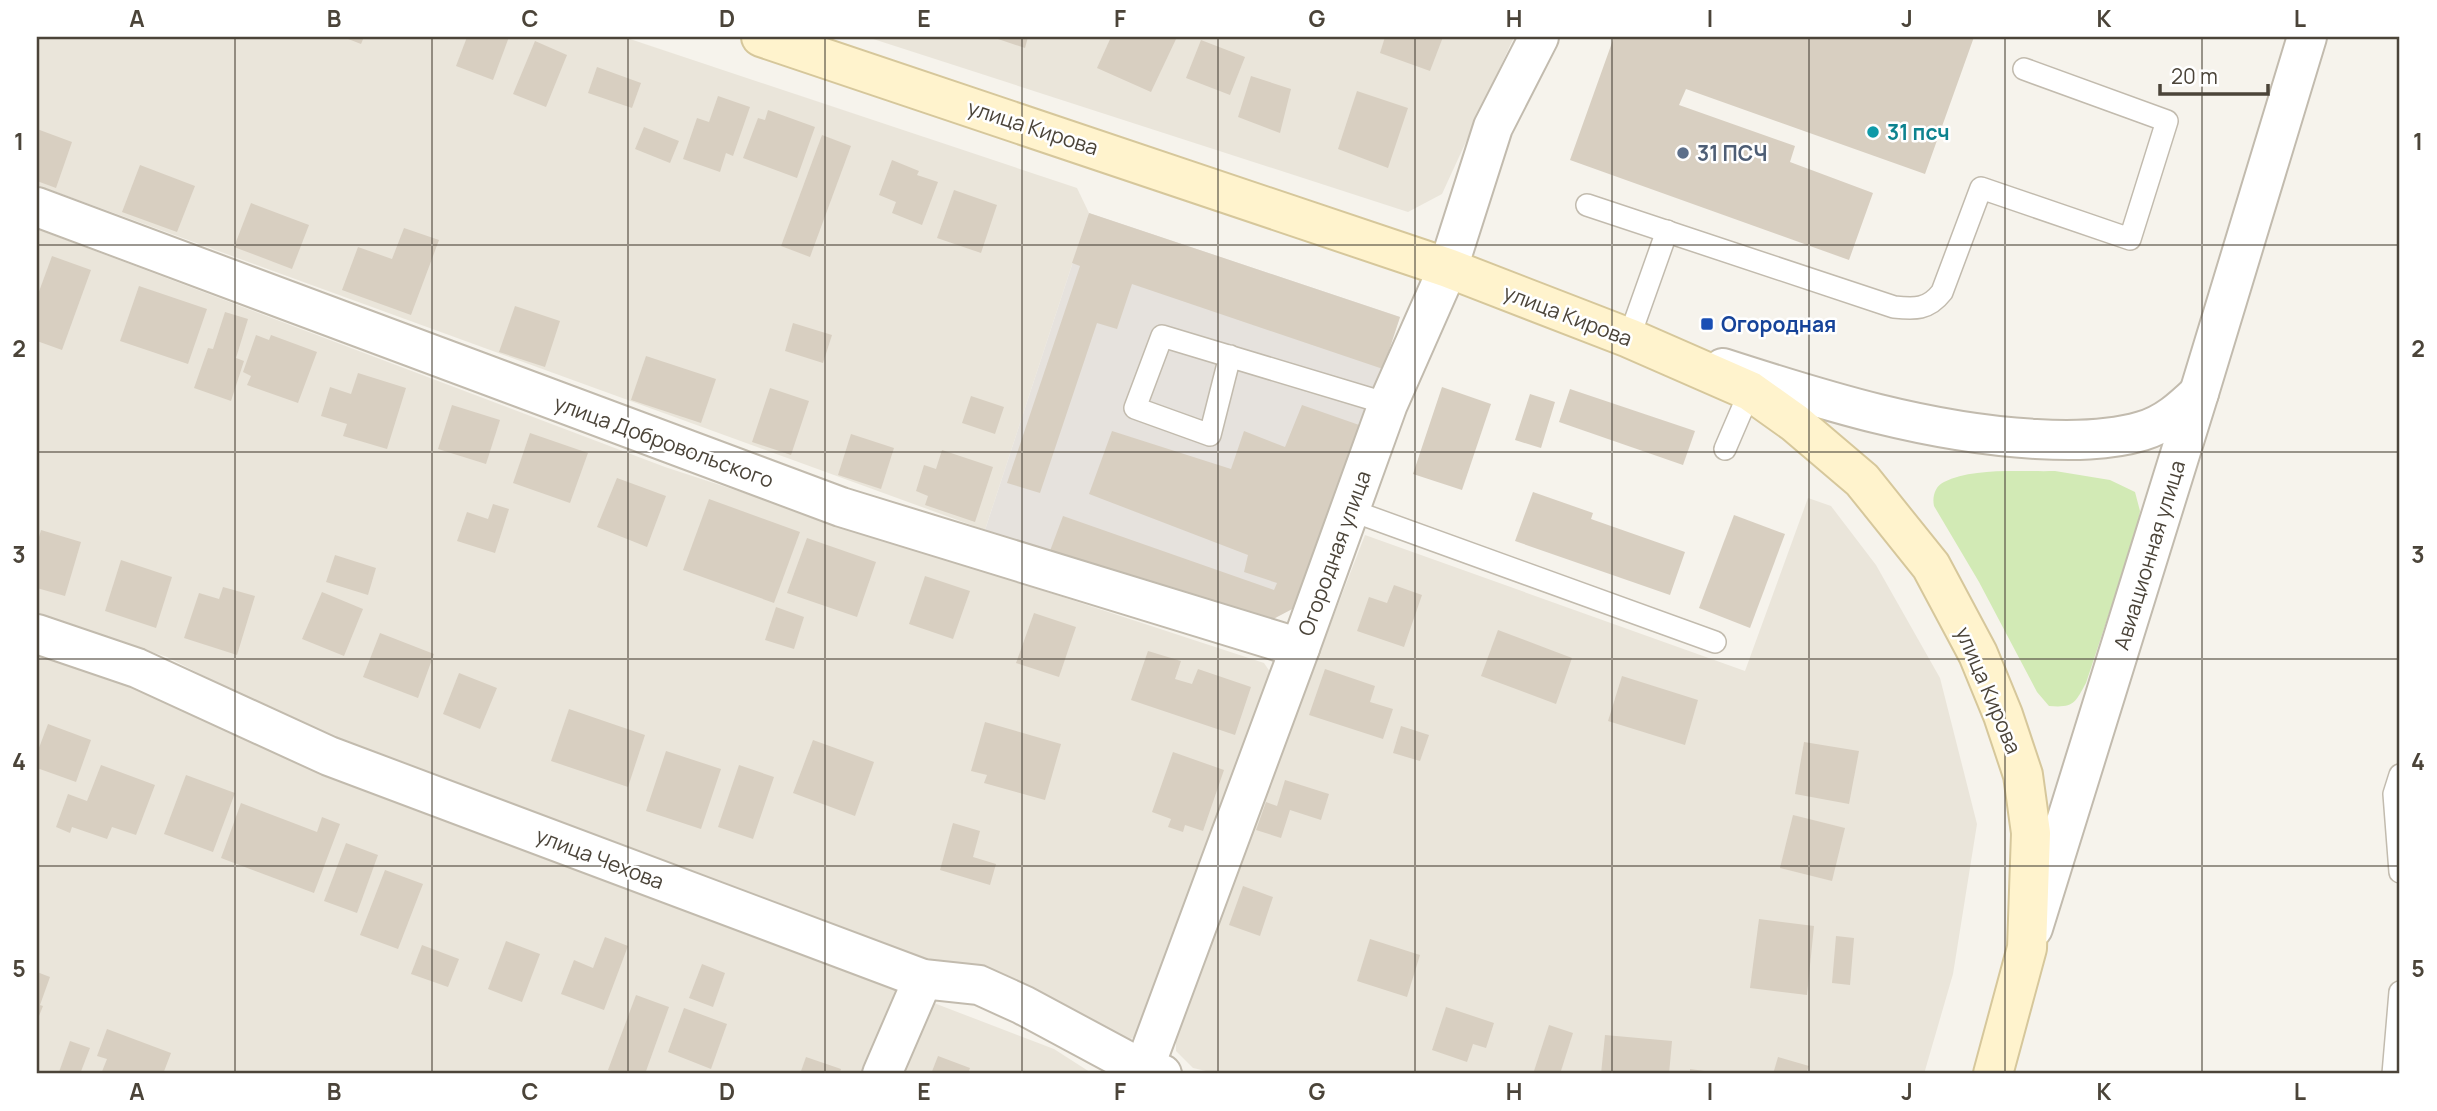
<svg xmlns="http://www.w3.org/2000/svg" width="2437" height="1111" font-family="Manrope,sans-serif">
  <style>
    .residential { fill: #eae5da }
    .industrial { fill: #e6e2dd }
    .green { fill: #d2eab5 }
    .building { fill: #d8cfc1 }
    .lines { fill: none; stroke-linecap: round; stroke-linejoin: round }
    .service-casing { stroke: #c2bbae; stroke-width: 24 }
    .minor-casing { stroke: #c2bbae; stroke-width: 42 }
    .secondary-casing { stroke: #d6c79b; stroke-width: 42 }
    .service { stroke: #fff; stroke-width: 21 }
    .minor { stroke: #fff; stroke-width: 38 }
    .secondary { stroke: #fff3cd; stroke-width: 38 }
    .grid { fill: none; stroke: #4b4439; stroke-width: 2; stroke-opacity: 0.55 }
    .culture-dot { fill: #0f9aa8; stroke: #fff; stroke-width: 2.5 }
    .service-dot { fill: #5c6f8a; stroke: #fff; stroke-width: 2.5 }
    .transit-dot { fill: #1a4fb4; stroke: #fff; stroke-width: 2.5 }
    .labels { text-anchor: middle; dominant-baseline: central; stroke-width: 5; stroke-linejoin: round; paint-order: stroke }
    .street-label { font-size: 21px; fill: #4b4439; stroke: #fff }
    .culture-label { font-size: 21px; font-weight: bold; fill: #0d838f; stroke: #fff; text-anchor: start }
    .service-label { font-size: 21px; font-weight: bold; fill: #4e5e75; stroke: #fff; text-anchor: start }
    .transit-label { font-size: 21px; font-weight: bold; fill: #164399; stroke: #fff; text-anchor: start }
    .neatline { fill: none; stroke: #4b4439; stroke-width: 2.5 }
    .grid-label { font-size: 23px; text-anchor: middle; font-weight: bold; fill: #4b4439 }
  </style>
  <rect width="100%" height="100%" fill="#f6f3ec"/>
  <g class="residential">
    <polygon points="37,37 624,37 1077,188 1089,213 985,530 37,185"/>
    <polygon points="867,37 1514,37 1442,194 1408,212"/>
    <polygon points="37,229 665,467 1264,663 1275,679 1142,1033 1125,1042 352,752 167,657 37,614"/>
    <polygon points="1808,498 1831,506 1876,565 1940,678 1977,824 1953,974 1924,1074 1219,1074 1193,1068 1176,1051 1176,1023 1365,535 1745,671"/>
    <polygon points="37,647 172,695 357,782 1054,1049 1093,1074 37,1074"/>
  </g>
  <polygon class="industrial" points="1089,213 1400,317 1362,426 1262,625 985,530"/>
  <path class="green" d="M2055,471l55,9 25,12 5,19 -3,18 -51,154c-11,20 -12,25 -37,23l-12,-14 -58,-110 -45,-76c-2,-9 1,-20 10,-24 29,-15 78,-10 111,-11z"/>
  <g class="building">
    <polygon points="343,37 364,37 361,44"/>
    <polygon points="467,37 509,37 493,80 456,66"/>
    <polygon points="992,37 1028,37 1025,48"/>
    <polygon points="1111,37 1177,37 1151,92 1097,68"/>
    <polygon points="1385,37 1443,37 1430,71 1380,53"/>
    <polygon points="1614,37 1974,37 1925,174 1686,89 1679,105 1795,146 1790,162 1873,193 1849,260 1570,160"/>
    <polygon points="1201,40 1245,57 1230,95 1186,78"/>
    <polygon points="535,41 567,55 546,107 513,94"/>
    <polygon points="597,67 641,83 632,108 588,93"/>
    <polygon points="1251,76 1291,89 1280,133 1238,117"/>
    <polygon points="1357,91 1408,108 1388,168 1338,149"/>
    <polygon points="718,96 750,107 733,156 726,153 720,172 683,159 697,118 709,122"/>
    <polygon points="768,110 815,127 797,178 743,158 758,118 765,120"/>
    <polygon points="644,127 679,141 670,163 635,149"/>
    <polygon points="37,129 72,142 56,188 37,181"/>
    <polygon points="822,135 851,146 810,257 781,246"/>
    <polygon points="892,160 919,171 917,175 938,182 922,225 892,213 896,202 879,195"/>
    <polygon points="140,165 195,186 177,232 122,212"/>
    <polygon points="954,190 997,205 981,253 937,238"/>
    <polygon points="251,203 309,225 292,269 234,247"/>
    <polygon points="1089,213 1400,317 1383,369 1132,284 1117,329 1097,323 1040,493 1007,483 1080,266 1072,263"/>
    <polygon points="404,228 439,240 411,315 342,290 358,247 392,259"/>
    <polygon points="52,256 91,270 62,350 37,341 37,297"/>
    <polygon points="139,286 207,309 188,364 120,341"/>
    <polygon points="515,306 560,321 545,367 499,352"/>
    <polygon points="225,312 248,319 236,358 244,361 231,401 194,388 208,348 213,349"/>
    <polygon points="793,323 832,335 823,363 785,351"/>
    <polygon points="256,335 269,340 271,335 317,352 298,403 247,385 251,376 243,372"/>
    <polygon points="646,356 716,379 701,423 631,400"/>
    <polygon points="358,373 406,388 387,449 343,436 347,424 321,416 330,387 351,394"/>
    <polygon points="1442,387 1491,404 1462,490 1413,474"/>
    <polygon points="770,388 809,401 791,455 752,442"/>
    <polygon points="1570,389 1695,431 1683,465 1559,422"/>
    <polygon points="1530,394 1555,402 1541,448 1515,440"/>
    <polygon points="971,396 1004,407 995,434 962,423"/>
    <polygon points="452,405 500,420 486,464 438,449"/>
    <polygon points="1302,405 1362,426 1298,606 1262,625 1050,551 1063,516 1274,590 1277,583 1244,572 1248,555 1089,494 1112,431 1231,469 1244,431 1285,447"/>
    <polygon points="530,433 588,453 570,503 513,483"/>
    <polygon points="851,434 894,448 881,489 838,475"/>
    <polygon points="942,450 993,467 975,522 925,505 928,496 916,491 924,465 936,469"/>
    <polygon points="617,478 666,496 647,547 597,527"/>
    <polygon points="1533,492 1593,513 1591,519 1685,552 1670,595 1515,541"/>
    <polygon points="709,499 800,532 774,603 683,570"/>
    <polygon points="493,504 509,509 495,553 457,541 467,512 488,519"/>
    <polygon points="1734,515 1785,534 1750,628 1699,608"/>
    <polygon points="41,530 81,542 65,596 37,588 37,544"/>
    <polygon points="807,538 876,562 857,617 787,593"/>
    <polygon points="335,555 376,568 368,595 326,582"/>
    <polygon points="121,560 172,577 156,628 105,611"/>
    <polygon points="925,576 970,591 953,639 909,624"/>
    <polygon points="1394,585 1422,595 1404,647 1357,631 1369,597 1387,603"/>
    <polygon points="223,587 255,596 237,655 184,638 199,593 219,599"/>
    <polygon points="322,592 363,609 344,656 302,639"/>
    <polygon points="776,607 804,617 794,649 765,640"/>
    <polygon points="1034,613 1076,627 1059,677 1016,663"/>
    <polygon points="1498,630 1572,658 1556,704 1481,676"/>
    <polygon points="380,633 434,654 418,698 363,677"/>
    <polygon points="1148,651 1181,661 1175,679 1192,684 1198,669 1251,687 1235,735 1131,700"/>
    <polygon points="1325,669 1375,686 1370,702 1393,709 1383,739 1309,715"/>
    <polygon points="459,673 497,688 480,729 443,714"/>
    <polygon points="1622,676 1698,700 1685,745 1608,721"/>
    <polygon points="569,709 645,735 628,787 551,761"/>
    <polygon points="985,722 1061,744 1045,800 984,783 987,775 971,771"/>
    <polygon points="48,724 91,740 76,782 37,768 37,753"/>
    <polygon points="1401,726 1429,735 1420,761 1393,753"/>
    <polygon points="813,740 874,762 855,816 793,793"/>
    <polygon points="1804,742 1859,751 1849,804 1795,794"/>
    <polygon points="666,751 721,769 701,829 646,811"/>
    <polygon points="1173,752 1224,770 1203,831 1185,825 1183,832 1168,827 1171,819 1152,812"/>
    <polygon points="101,765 155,785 136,835 112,827 107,839 72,827 70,833 56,827 68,794 87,801"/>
    <polygon points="739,765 774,777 753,839 718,827"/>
    <polygon points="186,775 235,793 213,852 164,834"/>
    <polygon points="1285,780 1329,794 1321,820 1290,810 1281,838 1256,830 1266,802 1277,806"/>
    <polygon points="241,803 317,832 322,817 340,824 314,893 221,858"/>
    <polygon points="1793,815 1845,828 1832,881 1780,868"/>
    <polygon points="953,823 980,831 973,857 996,864 990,885 940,870"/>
    <polygon points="346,843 378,855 357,913 324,901"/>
    <polygon points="385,870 423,884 398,949 360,935"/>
    <polygon points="1243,886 1273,897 1260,936 1229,925"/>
    <polygon points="1759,919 1814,926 1807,995 1750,988"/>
    <polygon points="1836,936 1854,938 1850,985 1832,983"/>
    <polygon points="605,937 628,946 604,1010 561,994 574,960 593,968"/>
    <polygon points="1370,939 1420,955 1407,997 1357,981"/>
    <polygon points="506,941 540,954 522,1002 488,989"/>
    <polygon points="422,945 459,959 448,987 411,974"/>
    <polygon points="702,964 725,973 713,1007 689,998"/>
    <polygon points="37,972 50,977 40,1005 43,1006 37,1021"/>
    <polygon points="636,995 669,1007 645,1074 620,1074 608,1070"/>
    <polygon points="1446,1007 1494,1023 1486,1048 1473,1044 1467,1062 1432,1050"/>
    <polygon points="684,1008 727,1024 711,1069 668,1052"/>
    <polygon points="1549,1025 1573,1033 1560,1074 1533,1074"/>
    <polygon points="107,1029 171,1053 163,1074 101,1074 107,1059 97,1056"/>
    <polygon points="1605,1035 1672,1041 1669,1074 1601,1074"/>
    <polygon points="70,1041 90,1048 80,1074 66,1074 59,1072"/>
    <polygon points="938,1056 970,1068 968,1074 931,1074"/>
    <polygon points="806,1057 841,1069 839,1074 800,1074"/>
    <polygon points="1778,1057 1809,1066 1806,1074 1773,1074"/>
    <polygon points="1690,1069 1719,1073 1719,1074 1690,1074"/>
  </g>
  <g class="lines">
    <g class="service-casing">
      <g id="service">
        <path d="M1587,205l307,102c21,2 34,3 48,-15l39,-104 149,51 37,-118 -143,-52"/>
        <polyline points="1629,338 1667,231"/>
        <polyline points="1230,356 1210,435 1135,408 1162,336 1388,404"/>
        <polyline points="1725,449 1750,391"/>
        <polyline points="1350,510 1715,642"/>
        <polyline points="2400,775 2394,794 2400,872"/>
        <polyline points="2393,1074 2400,992"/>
      </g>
    </g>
    <g class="minor-casing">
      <g id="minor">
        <polyline points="37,207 841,507 1300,648"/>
        <path d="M1723,368c102,33 205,65 313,71 35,2 72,2 106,-8 24,-7 40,-22 57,-38"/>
        <polyline points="37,634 137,668 329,756 923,979 979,985 1023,1005 1144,1070 1162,1074"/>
        <polyline points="2033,928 2199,393 2307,37"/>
        <polyline points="882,1074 923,979"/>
        <polyline points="1142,1074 1300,648 1388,404 1448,268 1493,127 1539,37"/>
      </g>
    </g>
    <g class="secondary-casing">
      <polyline id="secondary" points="761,37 1448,268 1629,338 1750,391 1795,423 1862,480 1931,566 1978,654 2003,715 2023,775 2031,833 2027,948 1993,1074"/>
    </g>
    <use href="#service" class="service"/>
    <use href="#minor" class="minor"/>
    <use href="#secondary" class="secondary"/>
  </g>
  <path class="grid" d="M235,37v1037M432,37v1037M628,37v1037M825,37v1037M1022,37v1037M1218,37v1037M1415,37v1037M1612,37v1037M1809,37v1037M2005,37v1037M2202,37v1037M37,245h2363M37,452h2363M37,659h2363M37,866h2363"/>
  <circle class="culture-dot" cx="1873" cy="132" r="7"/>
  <circle class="service-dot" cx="1683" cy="153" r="7"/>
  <rect class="transit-dot" x="1700" y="317" width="14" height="14" rx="3.5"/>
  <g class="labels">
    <g class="street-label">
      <text transform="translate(1033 127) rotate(18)">улица Кирова</text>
      <text transform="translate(1568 315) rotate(21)">улица Кирова</text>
      <text transform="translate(664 441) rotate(20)">улица Добровольского</text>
      <text transform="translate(1334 553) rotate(-70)">Огородная улица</text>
      <text transform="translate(2149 555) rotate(-73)">Авиационная улица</text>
      <text transform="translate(1989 690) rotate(67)">улица Кирова</text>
      <text transform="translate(600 858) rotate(21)">улица Чехова</text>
    </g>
    <g class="culture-label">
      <text x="1887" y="132">31 псч</text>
    </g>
    <g class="service-label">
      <text x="1697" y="153">31 ПСЧ</text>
    </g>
    <g class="transit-label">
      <text x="1721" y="324">Огородная</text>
    </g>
  </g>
  <rect width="2437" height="1111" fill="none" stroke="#ffffff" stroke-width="77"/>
  <path d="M2160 84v10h108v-10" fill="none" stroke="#4b4439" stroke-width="3.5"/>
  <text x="2171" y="84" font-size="21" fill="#4b4439" stroke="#ffffff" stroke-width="5" paint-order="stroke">20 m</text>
  <rect x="38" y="38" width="2360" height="1034" class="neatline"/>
  <g class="grid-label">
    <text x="137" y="27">A</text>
    <text x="334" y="27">B</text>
    <text x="530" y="27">C</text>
    <text x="727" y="27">D</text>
    <text x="924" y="27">E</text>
    <text x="1120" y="27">F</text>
    <text x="1317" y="27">G</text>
    <text x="1514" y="27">H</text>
    <text x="1710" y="27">I</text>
    <text x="1907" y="27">J</text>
    <text x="2104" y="27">K</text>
    <text x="2300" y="27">L</text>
    <text x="19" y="150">1</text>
    <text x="2418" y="150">1</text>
    <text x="19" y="357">2</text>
    <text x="2418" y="357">2</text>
    <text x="19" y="563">3</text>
    <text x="2418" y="563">3</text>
    <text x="19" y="770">4</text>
    <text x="2418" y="770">4</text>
    <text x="19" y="977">5</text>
    <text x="2418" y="977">5</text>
    <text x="137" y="1100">A</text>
    <text x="334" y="1100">B</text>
    <text x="530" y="1100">C</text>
    <text x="727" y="1100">D</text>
    <text x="924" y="1100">E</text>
    <text x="1120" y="1100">F</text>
    <text x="1317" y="1100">G</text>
    <text x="1514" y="1100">H</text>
    <text x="1710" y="1100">I</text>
    <text x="1907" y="1100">J</text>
    <text x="2104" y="1100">K</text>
    <text x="2300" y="1100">L</text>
  </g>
</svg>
